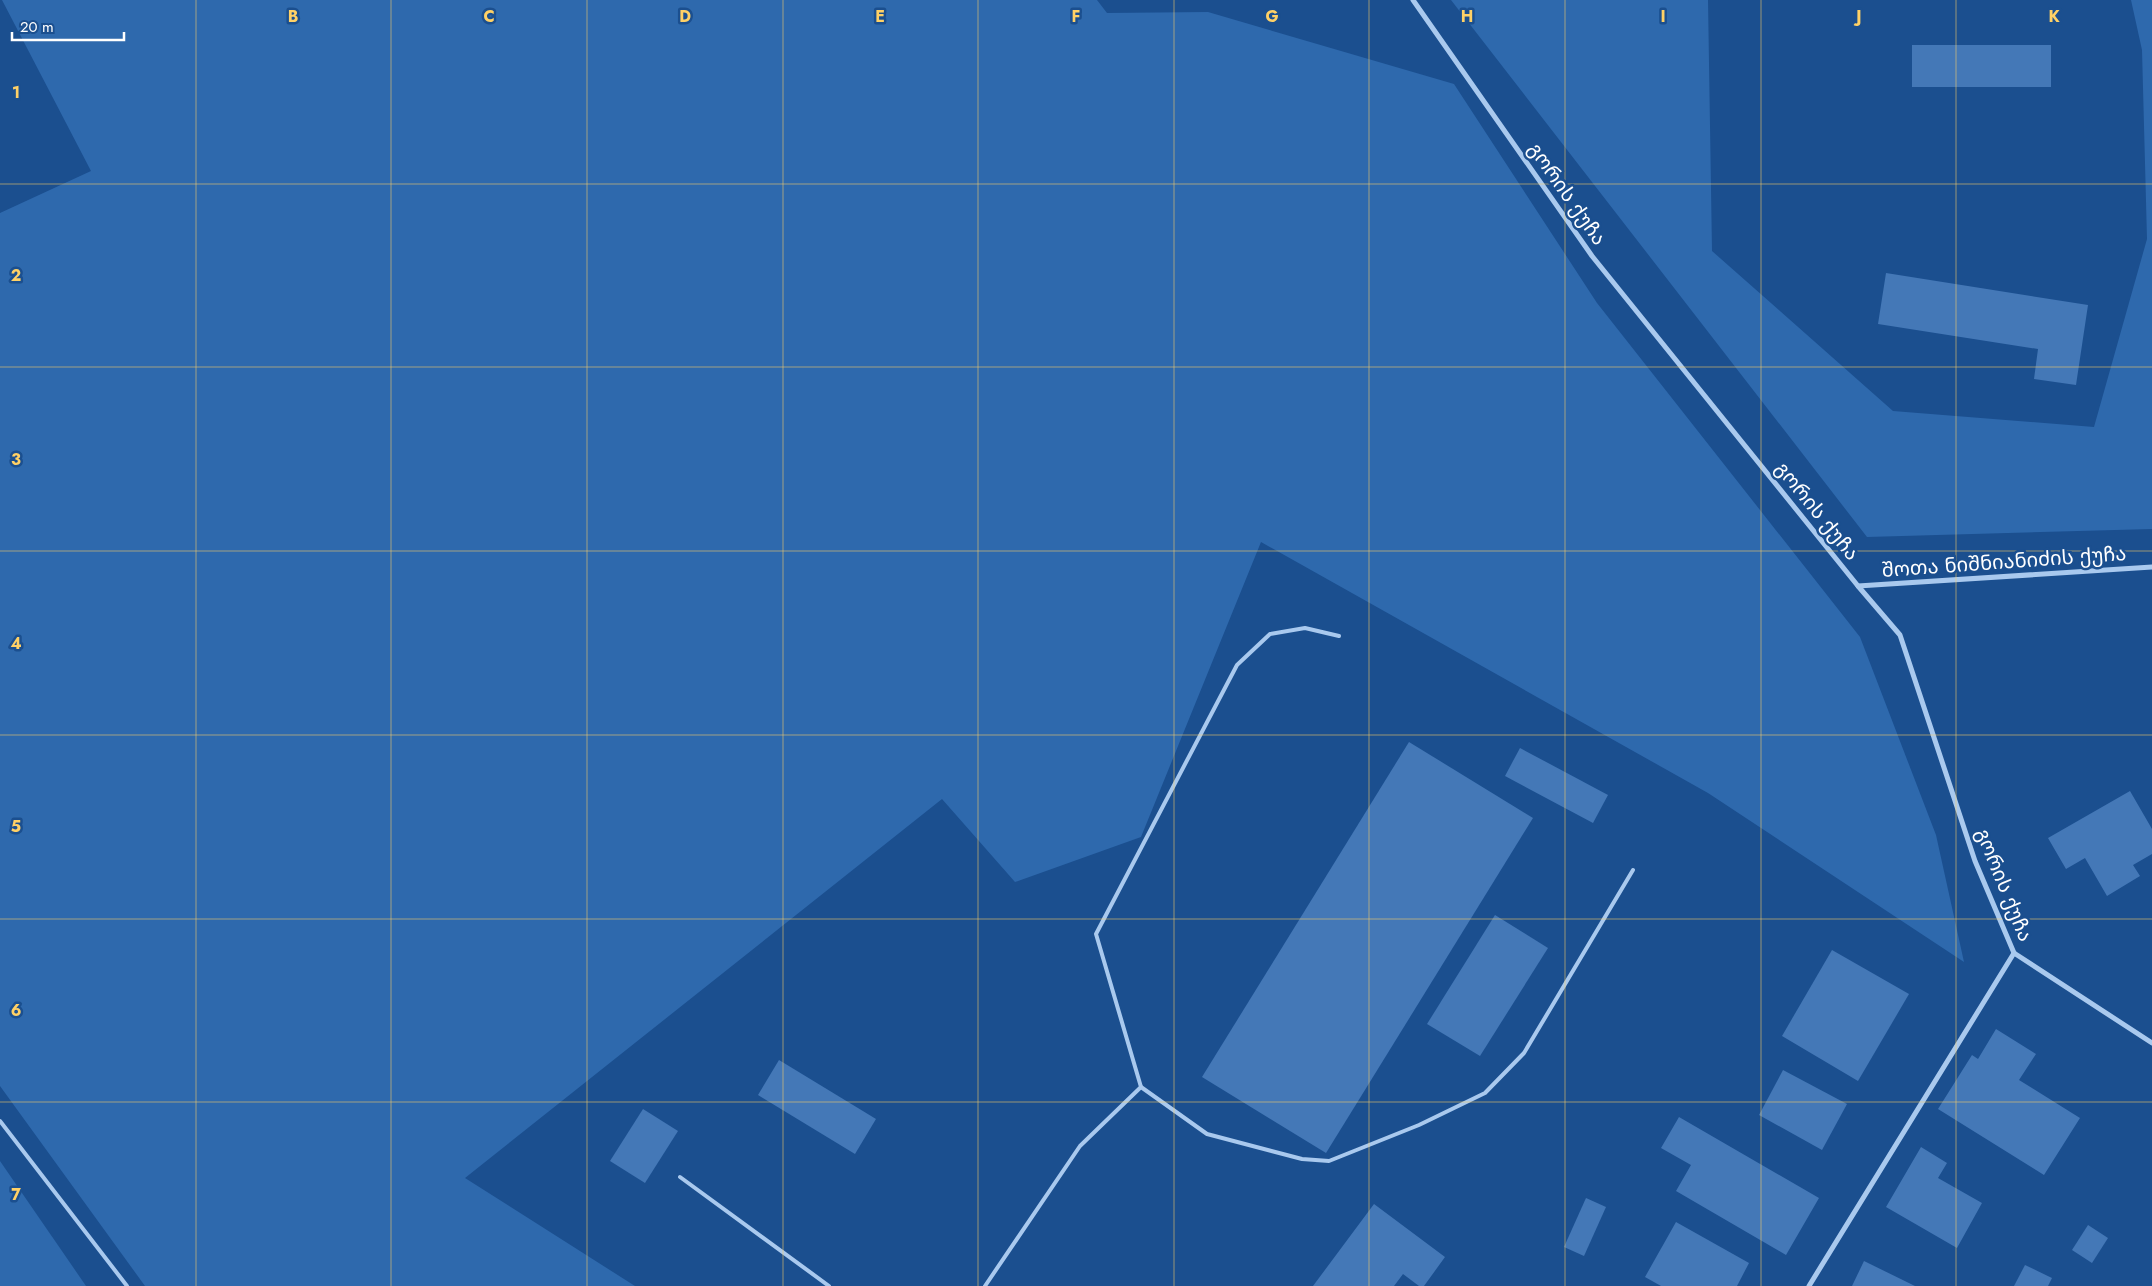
<svg xmlns="http://www.w3.org/2000/svg" width="2152" height="1286" font-family="Jost,'Noto Sans Georgian',sans-serif">
  <style>
    .green { fill: #2e69ad }
    .building { fill: #4478b7 }
    .lines { fill: none; stroke-linecap: round; stroke-linejoin: round }
    .service { stroke: #a9c9ee; stroke-width: 4 }
    .minor { stroke: #a9c9ee; stroke-width: 5 }
    .grid { fill: none; stroke: #ffd166; stroke-width: 1; stroke-opacity: 0.55 }
    .labels { text-anchor: middle; dominant-baseline: central; stroke-width: 5; stroke-linejoin: round; paint-order: stroke }
    .street-label { font-size: 20px; fill: #fff; stroke: #1b4f8f }
    .grid-label { font-size: 16px; text-anchor: middle; font-weight: bold; fill: #ffd166; stroke: #1b4f8f; stroke-width: 5; stroke-linejoin: round; paint-order: stroke }
  </style>
  <rect width="100%" height="100%" fill="#1b4f8f"/>
  <g class="green">
    <polygon points="2,0 1097,0 1107,13 1208,12 1454,84 1597,303 1860,637 1936,835 1964,962 1708,793 1261,542 1141,837 1015,882 942,799 465,1178 635,1286 145,1286 0,1086 0,213 91,171"/>
    <polygon points="1451,0 1708,0 1712,251 1893,411 2094,427 2147,239 2142,50 2131,0 2152,0 2152,529 1867,537"/>
    <polygon points="0,1161 86,1286 0,1286"/>
  </g>
  <g class="building">
    <rect x="1912" y="45" width="139" height="42"/>
    <polygon points="1886,273 2088,305 2076,385 2034,379 2038,349 1878,324"/>
    <polygon points="1409,742 1533,818 1326,1153 1202,1077"/>
    <polygon points="1520,748 1608,795 1593,823 1505,776"/>
    <polygon points="2130,791 2152,829 2152,854 2133,865 2140,876 2107,896 2085,858 2066,869 2048,838"/>
    <polygon points="1495,915 1548,948 1480,1056 1427,1024"/>
    <polygon points="1832,950 1909,994 1858,1081 1782,1036"/>
    <polygon points="1996,1029 2036,1054 2019,1080 2080,1118 2044,1175 1938,1109 1972,1055 1978,1059"/>
    <polygon points="779,1060 876,1119 855,1154 758,1095"/>
    <polygon points="1783,1070 1847,1104 1822,1150 1759,1115"/>
    <polygon points="643,1109 678,1131 645,1183 610,1161"/>
    <polygon points="1679,1117 1819,1198 1786,1255 1676,1191 1691,1165 1661,1148"/>
    <polygon points="1921,1147 1947,1163 1938,1178 1982,1203 1957,1248 1886,1207"/>
    <polygon points="1586,1198 1606,1207 1584,1256 1564,1247"/>
    <polygon points="1374,1204 1445,1257 1424,1286 1419,1286 1403,1274 1394,1286 1313,1286"/>
    <polygon points="1676,1222 1749,1263 1737,1286 1661,1286 1645,1277"/>
    <polygon points="2088,1225 2108,1238 2092,1263 2072,1250"/>
    <polygon points="1864,1261 1915,1286 1852,1286"/>
    <polygon points="2025,1265 2052,1278 2048,1286 2014,1286"/>
  </g>
  <g class="lines">
    <g class="service">
      <polyline points="1141,1087 1207,1134 1302,1159 1329,1161 1419,1125 1485,1093 1524,1053 1633,870"/>
      <polyline points="0,1121 127,1286"/>
      <polyline points="680,1177 829,1286"/>
      <polyline points="985,1286 1080,1146 1141,1087 1096,934 1237,665 1270,634 1305,628 1339,636"/>
    </g>
    <g class="minor">
      <polyline points="1413,0 1592,256 1858,586 1900,635 1975,861 2014,953 2152,1043"/>
      <polyline points="1858,586 2152,567"/>
      <polyline points="1809,1286 2014,953"/>
    </g>
  </g>
  <path class="grid" d="M196,0v1286M391,0v1286M587,0v1286M783,0v1286M978,0v1286M1174,0v1286M1369,0v1286M1565,0v1286M1761,0v1286M1956,0v1286M0,184h2152M0,367h2152M0,551h2152M0,735h2152M0,919h2152M0,1102h2152"/>
  <g class="labels">
    <g class="street-label">
      <text transform="translate(1567 194) rotate(55)">გორის ქუჩა</text>
      <text transform="translate(1817 511) rotate(51)">გორის ქუჩა</text>
      <text transform="translate(2004 562) rotate(-4)">შოთა ნიშნიანიძის ქუჩა</text>
      <text transform="translate(2004 885) rotate(68)">გორის ქუჩა</text>
    </g>
  </g>
  <g class="grid-label">
    <text x="293" y="22">B</text>
    <text x="489" y="22">C</text>
    <text x="685" y="22">D</text>
    <text x="880" y="22">E</text>
    <text x="1076" y="22">F</text>
    <text x="1272" y="22">G</text>
    <text x="1467" y="22">H</text>
    <text x="1663" y="22">I</text>
    <text x="1859" y="22">J</text>
    <text x="2054" y="22">K</text>
    <text x="16" y="98">1</text>
    <text x="16" y="281">2</text>
    <text x="16" y="465">3</text>
    <text x="16" y="649">4</text>
    <text x="16" y="832">5</text>
    <text x="16" y="1016">6</text>
    <text x="16" y="1200">7</text>
  </g>
  <path d="M12 32v8h112v-8" fill="none" stroke="#ffffff" stroke-width="2.5"/>
  <text x="20" y="32" font-size="15" fill="#ffffff" stroke="#1b4f8f" stroke-width="4" paint-order="stroke">20 m</text>
</svg>
